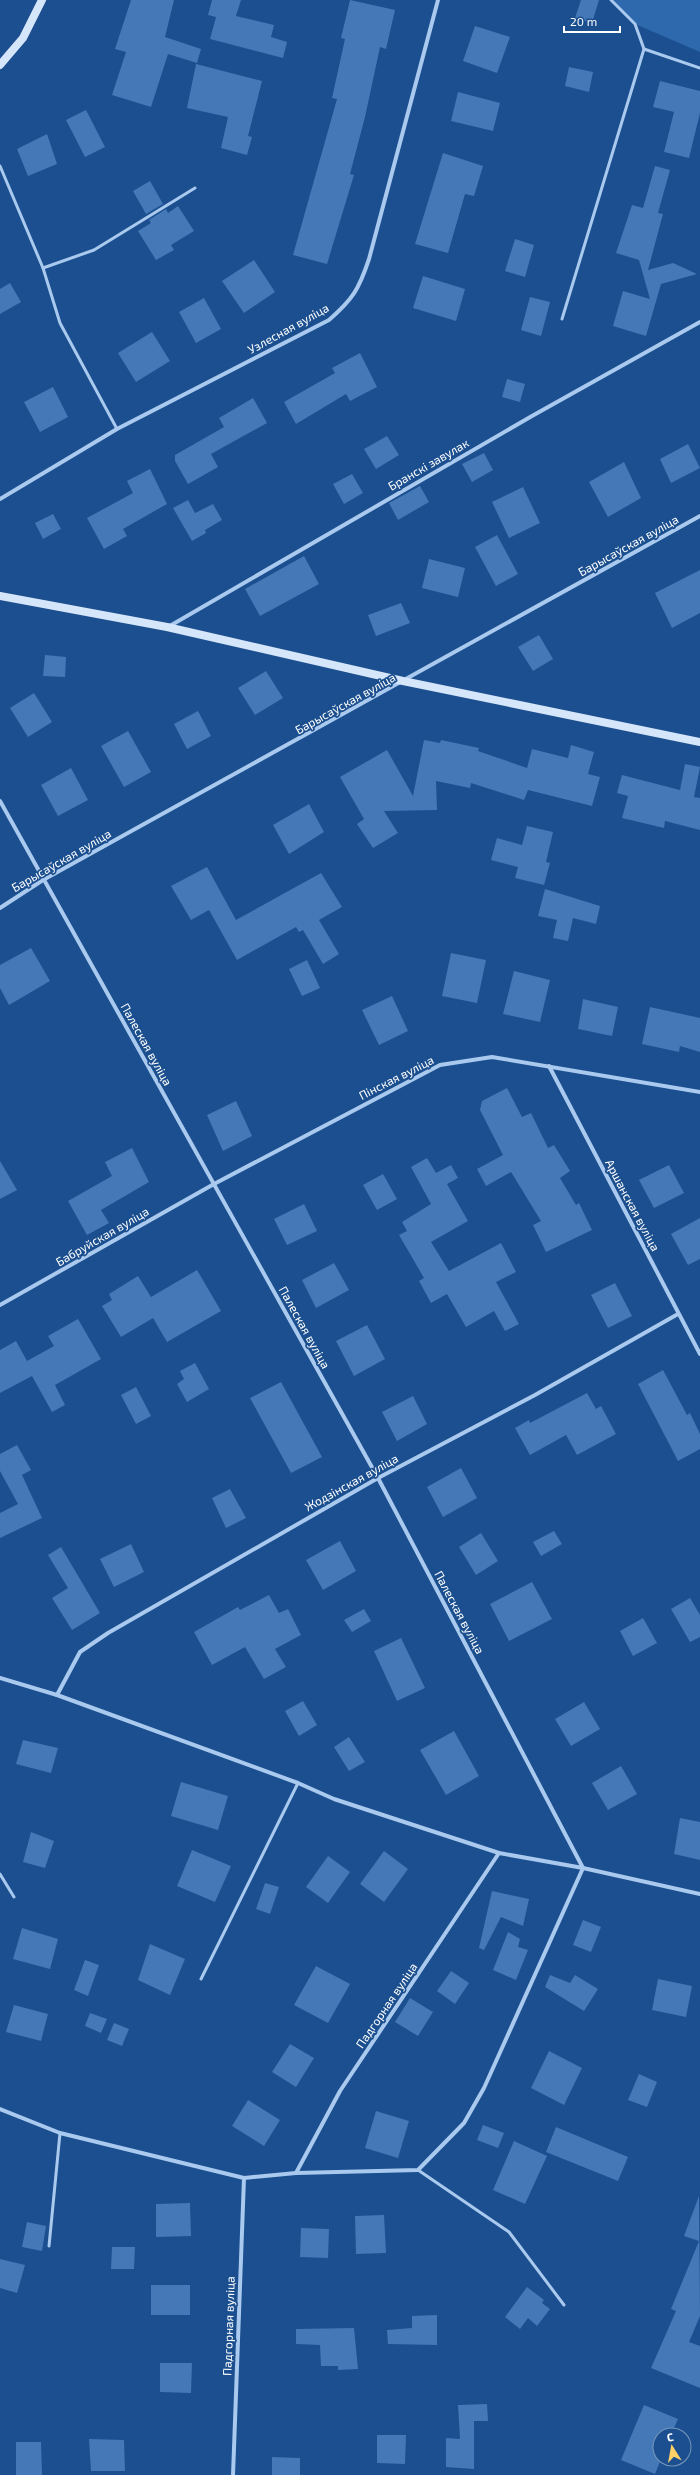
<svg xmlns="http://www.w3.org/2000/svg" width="700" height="2475" font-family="'Exo 2',sans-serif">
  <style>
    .green { fill: #2e69ad }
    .building { fill: #4478b7 }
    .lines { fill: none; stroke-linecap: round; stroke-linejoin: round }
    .lane { stroke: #a9c9ee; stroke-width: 3 }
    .street { stroke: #a9c9ee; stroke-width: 4 }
    .secondary { stroke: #d6e6fa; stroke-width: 8 }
    .labels { text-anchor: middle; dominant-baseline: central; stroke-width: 3.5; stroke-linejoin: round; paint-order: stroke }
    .street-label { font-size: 12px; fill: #fff; stroke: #1b4f8f }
  </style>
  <rect width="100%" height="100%" fill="#1b4f8f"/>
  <polygon class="green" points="611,0 700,0 700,52 635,24"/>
  <g class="building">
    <polygon points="131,0 174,0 165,37 201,49 197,63 168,54 151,107 112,95 126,52 115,49"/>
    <polygon points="212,0 241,0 236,16 274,25 271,37 287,42 283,58 210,39 216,17 208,15"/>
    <polygon points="350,0 395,10 386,49 380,47 365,117 350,174 354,175 327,264 293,255 337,99 332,98 345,39 341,38"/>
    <polygon points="581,0 599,0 592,23 575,18"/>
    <polygon points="475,26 510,37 497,73 463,61"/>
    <polygon points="196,64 262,81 248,136 252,137 247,155 221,148 228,117 187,108"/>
    <polygon points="569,67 593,72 589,92 565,86"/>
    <polygon points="660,81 700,91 700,113 689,158 664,152 674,112 653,107"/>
    <polygon points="458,92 500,103 493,131 451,121"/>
    <polygon points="86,110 105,147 85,157 66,120"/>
    <polygon points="47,134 57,164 28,176 17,149"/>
    <polygon points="443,153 483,166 474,196 465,194 448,253 415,244"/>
    <polygon points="655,166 670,170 658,213 663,214 648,270 673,263 697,274 661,284 646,336 613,326 623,291 650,299 639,260 616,253 632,205 643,208"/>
    <polygon points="150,181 163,204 146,214 133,191"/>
    <polygon points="178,206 194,231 171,245 174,250 156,260 138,231 151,223 149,220 166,209 168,213"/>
    <polygon points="515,239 534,245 525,277 505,271"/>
    <polygon points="254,260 275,292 244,313 222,281"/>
    <polygon points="423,276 465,289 456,321 413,308"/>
    <polygon points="10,283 21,302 0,314 0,289"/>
    <polygon points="530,297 550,302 541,336 521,330"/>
    <polygon points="204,298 221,329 196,343 179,312"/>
    <polygon points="152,332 170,361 136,382 118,353"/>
    <polygon points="360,353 377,387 350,401 346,394 296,424 284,402 335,373 332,368"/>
    <polygon points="507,379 525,384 520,402 502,397"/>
    <polygon points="53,387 68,417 40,432 24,402"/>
    <polygon points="253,398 267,423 211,454 218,467 188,484 175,461 175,455 224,427 219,418"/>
    <polygon points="387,436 399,455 376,469 364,449"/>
    <polygon points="688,444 700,468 671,483 660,459"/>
    <polygon points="484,453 493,470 472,482 462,464"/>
    <polygon points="624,462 641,498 608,517 589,482"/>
    <polygon points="150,469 167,504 123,529 127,536 104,549 87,518 133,493 127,481"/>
    <polygon points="352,474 363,493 344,504 333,484"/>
    <polygon points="420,486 429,502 398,520 389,503"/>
    <polygon points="523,487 540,523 509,538 492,502"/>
    <polygon points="188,500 195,513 213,504 222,520 205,530 206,533 192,541 173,508"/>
    <polygon points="53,514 61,529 43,539 35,523"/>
    <polygon points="497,535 518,574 496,586 475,547"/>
    <polygon points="304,556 319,584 260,616 245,589"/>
    <polygon points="429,559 465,568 458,597 422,588"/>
    <polygon points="700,570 700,613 672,628 655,593"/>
    <polygon points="401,603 410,623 376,636 368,615"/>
    <polygon points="539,635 553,659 533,671 518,647"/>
    <polygon points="45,655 66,657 65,677 43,676"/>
    <polygon points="266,671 283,698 255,715 238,688"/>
    <polygon points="34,693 52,722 28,737 10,708"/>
    <polygon points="198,711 211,736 187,749 174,724"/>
    <polygon points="128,731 151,772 124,787 101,746"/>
    <polygon points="424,740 440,743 441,740 479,748 478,751 527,768 532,749 568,758 571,745 594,752 588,774 600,777 592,806 528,790 524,800 471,783 470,788 436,781 437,810 384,811 398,833 373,848 357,824 364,819 340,777 387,750 413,796"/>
    <polygon points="685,764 700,767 694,797 700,798 700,830 665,821 664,828 622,818 628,796 617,793 622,775 680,790"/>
    <polygon points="71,768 88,800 58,816 41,785"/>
    <polygon points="309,804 324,832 289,854 273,825"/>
    <polygon points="527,826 553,832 546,862 550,863 544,885 515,878 518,867 491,860 497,838 522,845"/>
    <polygon points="207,867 236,920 321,873 342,907 319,920 339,954 323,964 303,930 299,932 296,927 237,960 209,910 191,920 171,886"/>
    <polygon points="545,889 600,906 596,924 573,918 568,941 553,938 557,920 538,916"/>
    <polygon points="31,948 50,981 9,1005 0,988 0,965"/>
    <polygon points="451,953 486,960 477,1003 442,996"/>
    <polygon points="307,960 320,988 302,996 289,969"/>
    <polygon points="514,971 550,980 540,1022 503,1014"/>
    <polygon points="392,996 408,1031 379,1045 362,1010"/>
    <polygon points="583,999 618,1007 612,1036 578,1029"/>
    <polygon points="650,1007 700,1018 700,1052 680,1046 679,1052 642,1044"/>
    <polygon points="507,1088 522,1117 531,1113 548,1148 554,1145 570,1171 560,1178 576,1205 579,1203 592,1230 546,1252 533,1225 541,1221 511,1172 486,1186 477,1169 503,1155 480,1110 482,1101"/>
    <polygon points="236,1101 252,1136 223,1151 207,1115"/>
    <polygon points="132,1148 149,1182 101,1210 109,1223 87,1235 68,1201 112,1176 105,1162"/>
    <polygon points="427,1158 436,1173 451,1165 458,1178 447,1184 468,1221 431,1242 449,1271 501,1243 516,1272 496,1282 519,1324 505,1331 494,1311 466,1327 447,1294 431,1303 419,1281 424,1278 399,1235 407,1231 402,1222 431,1204 411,1167"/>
    <polygon points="0,1161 17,1190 0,1199"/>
    <polygon points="669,1165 684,1193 654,1208 639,1180"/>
    <polygon points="383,1174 397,1199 377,1210 363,1185"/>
    <polygon points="304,1204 317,1231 287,1245 274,1219"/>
    <polygon points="700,1218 700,1259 688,1265 671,1234"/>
    <polygon points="334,1263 349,1290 316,1308 302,1280"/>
    <polygon points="197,1270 221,1311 167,1342 153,1318 121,1337 102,1306 112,1300 109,1294 138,1276 151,1297"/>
    <polygon points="615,1283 632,1316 608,1328 591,1295"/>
    <polygon points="78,1319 101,1359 55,1385 65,1405 52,1412 32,1376 0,1393 0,1350 16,1341 27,1361 54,1346 48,1336"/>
    <polygon points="367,1325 385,1359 354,1376 336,1341"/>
    <polygon points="195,1363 209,1389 187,1402 177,1384 184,1379 180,1371"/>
    <polygon points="663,1370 687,1415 690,1413 700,1434 700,1449 678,1461 638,1384"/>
    <polygon points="281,1382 322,1457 291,1473 250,1398"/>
    <polygon points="136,1387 151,1416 136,1424 121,1395"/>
    <polygon points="587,1393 596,1409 601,1406 616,1434 577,1455 566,1435 530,1455 515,1428 529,1420 530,1423"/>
    <polygon points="413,1396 427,1424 397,1441 382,1412"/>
    <polygon points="17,1445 31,1470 22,1475 42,1518 0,1538 0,1513 18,1504 0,1471 0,1454"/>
    <polygon points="461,1468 477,1498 443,1517 427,1487"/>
    <polygon points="230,1489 246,1518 226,1528 212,1498"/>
    <polygon points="554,1531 562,1544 541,1556 533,1542"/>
    <polygon points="481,1533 498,1561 476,1575 459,1547"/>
    <polygon points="340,1541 356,1571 323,1590 306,1560"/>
    <polygon points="131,1544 144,1572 114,1587 100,1559"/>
    <polygon points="61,1547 100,1613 72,1630 52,1598 68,1588 48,1555"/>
    <polygon points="532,1582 552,1619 509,1641 490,1604"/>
    <polygon points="269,1595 279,1613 288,1609 301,1635 275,1649 286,1667 264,1679 245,1647 212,1665 194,1632 238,1607 240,1610"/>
    <polygon points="690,1598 700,1615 700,1637 690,1642 671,1609"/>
    <polygon points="364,1609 371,1621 352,1632 344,1620"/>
    <polygon points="643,1618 657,1643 633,1656 620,1631"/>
    <polygon points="401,1638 425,1688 397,1701 374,1651"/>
    <polygon points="303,1701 317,1725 299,1736 285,1711"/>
    <polygon points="584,1702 600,1729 571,1746 555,1719"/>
    <polygon points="454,1731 479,1776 446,1795 420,1750"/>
    <polygon points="349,1737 365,1762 349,1771 334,1747"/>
    <polygon points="23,1740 58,1748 51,1773 16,1764"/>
    <polygon points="621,1766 637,1794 608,1810 592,1783"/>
    <polygon points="181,1782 228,1796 218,1830 171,1816"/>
    <polygon points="680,1818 700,1822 700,1860 674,1854"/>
    <polygon points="31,1832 54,1841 45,1868 23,1862"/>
    <polygon points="192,1850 231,1866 215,1902 177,1886"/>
    <polygon points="384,1851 408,1869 384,1902 360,1884"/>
    <polygon points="328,1856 350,1872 328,1903 306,1887"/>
    <polygon points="265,1883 279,1887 270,1914 256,1909"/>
    <polygon points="492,1891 529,1899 523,1926 501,1917 484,1950 479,1948"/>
    <polygon points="583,1920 601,1927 591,1952 573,1945"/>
    <polygon points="22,1928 58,1939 50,1969 13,1959"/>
    <polygon points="508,1932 520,1939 518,1947 528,1950 516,1980 493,1970"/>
    <polygon points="150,1944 185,1959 170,1995 138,1980"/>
    <polygon points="85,1960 99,1965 88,1996 74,1990"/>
    <polygon points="316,1966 350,1984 328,2023 294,2005"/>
    <polygon points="451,1971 469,1983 455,2004 437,1991"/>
    <polygon points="550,1975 570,1983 575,1975 598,1989 584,2011 545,1987"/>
    <polygon points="658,1979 692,1986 686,2017 652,2010"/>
    <polygon points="410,1998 433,2012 418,2036 395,2022"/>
    <polygon points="14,2005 48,2014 41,2041 6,2032"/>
    <polygon points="90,2013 107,2019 101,2033 85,2026"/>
    <polygon points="114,2023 129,2029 122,2046 107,2040"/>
    <polygon points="290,2044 314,2058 296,2087 272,2072"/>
    <polygon points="549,2051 582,2068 564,2105 531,2088"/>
    <polygon points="639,2074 657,2082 647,2107 628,2100"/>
    <polygon points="248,2100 280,2120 264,2146 232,2126"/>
    <polygon points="376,2111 409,2121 398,2158 365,2148"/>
    <polygon points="483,2125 504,2133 498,2148 477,2140"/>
    <polygon points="556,2127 628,2157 618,2181 546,2152"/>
    <polygon points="514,2141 547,2156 525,2204 493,2190"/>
    <polygon points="699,2196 700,2316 689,2342 700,2346 700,2388 651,2368 676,2311 671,2309 699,2241 684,2236"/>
    <polygon points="190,2203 191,2236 156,2237 156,2204"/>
    <polygon points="384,2215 386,2253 356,2254 355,2216"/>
    <polygon points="27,2222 46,2226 42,2251 22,2247"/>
    <polygon points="301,2228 329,2229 328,2258 300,2257"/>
    <polygon points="112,2247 135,2247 134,2269 111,2269"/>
    <polygon points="0,2259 25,2265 17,2293 0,2288"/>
    <rect x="151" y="2285" width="39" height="30"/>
    <polygon points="527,2287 544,2300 542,2303 550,2309 537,2326 528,2318 520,2329 505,2317"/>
    <polygon points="437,2315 437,2345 388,2344 387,2330 412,2328 412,2316"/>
    <polygon points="354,2328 358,2369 338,2370 338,2366 321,2366 320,2345 296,2344 296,2329"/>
    <polygon points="160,2363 192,2363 191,2393 160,2392"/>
    <polygon points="487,2404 488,2421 474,2421 474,2469 446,2467 446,2438 460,2439 458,2405"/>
    <polygon points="644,2405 678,2419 671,2435 660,2435 661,2459 655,2474 621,2460"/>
    <polygon points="377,2435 406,2435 405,2464 377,2463"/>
    <polygon points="89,2439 124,2440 125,2471 91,2471"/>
    <polygon points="16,2442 41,2442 42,2475 16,2475"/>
    <polygon points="272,2457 300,2458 300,2475 272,2475"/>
  </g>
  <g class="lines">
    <g class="lane">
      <polyline points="644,49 700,68"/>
      <polyline points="0,166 43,268 60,323 117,429"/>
      <polyline points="43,268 94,250 195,188"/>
      <polyline points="562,319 644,49 635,24 611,0"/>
      <polyline points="0,1874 14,1897"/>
      <polyline points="201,1979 298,1783"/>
      <polyline points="418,2170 509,2232 564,2305"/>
      <polyline points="49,2246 60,2133"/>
    </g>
    <g class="street">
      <path d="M0,499l117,-70 212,-109c24,-21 30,-31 40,-61l69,-259"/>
      <polyline points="168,627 532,416 700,322"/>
      <polyline points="0,801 378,1478 583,1868 484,2088 464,2123 418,2170 296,2173 244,2178 60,2133 0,2109"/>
      <polyline points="0,908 43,880 700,516"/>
      <polyline points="549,1066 700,1354"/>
      <polyline points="0,1305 214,1184 440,1065 492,1057 700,1092"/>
      <polyline points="0,1678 57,1695 298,1783 334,1799 499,1853 583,1868 700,1894"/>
      <polyline points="57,1695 80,1652 108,1633 378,1478 535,1395 678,1314"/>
      <polyline points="296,2173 340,2091 499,1853"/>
      <polyline points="233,2475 244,2178"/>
    </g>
    <g class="secondary">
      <polyline points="0,65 23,38 42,0"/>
      <polyline points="0,596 167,627 403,681 700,742"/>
    </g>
  </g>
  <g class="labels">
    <g class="street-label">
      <text transform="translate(288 328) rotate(-29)">Узлесная вуліца</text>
      <text transform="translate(428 464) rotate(-30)">Бранскі завулак</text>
      <text transform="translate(628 545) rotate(-29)">Барысаўская вуліца</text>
      <text transform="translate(345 703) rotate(-29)">Барысаўская вуліца</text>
      <text transform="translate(61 860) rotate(-30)">Барысаўская вуліца</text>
      <text transform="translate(147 1044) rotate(61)">Палеская вуліца</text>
      <text transform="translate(396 1077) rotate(-27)">Пінская вуліца</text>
      <text transform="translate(633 1205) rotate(62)">Аршанская вуліца</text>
      <text transform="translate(102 1236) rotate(-30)">Бабруйская вуліца</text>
      <text transform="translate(305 1327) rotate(61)">Палеская вуліца</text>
      <text transform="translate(351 1482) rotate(-29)">Жодзінская вуліца</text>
      <text transform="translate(460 1612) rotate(62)">Палеская вуліца</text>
      <text transform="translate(386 2005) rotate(-56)">Падгорная вуліца</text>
      <text transform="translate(228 2326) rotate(-88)">Падгорная вуліца</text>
    </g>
  </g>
  <g transform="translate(672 2447) rotate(349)"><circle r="19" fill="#1b4f8f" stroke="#7695bc"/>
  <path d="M0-3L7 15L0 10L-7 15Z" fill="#ffd166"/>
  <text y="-6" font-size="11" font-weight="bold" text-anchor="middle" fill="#ffffff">С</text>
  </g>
  <path d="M564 26v6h56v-6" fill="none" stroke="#ffffff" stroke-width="2"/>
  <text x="570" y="26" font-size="12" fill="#ffffff" stroke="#1b4f8f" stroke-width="3" paint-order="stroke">20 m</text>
</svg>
